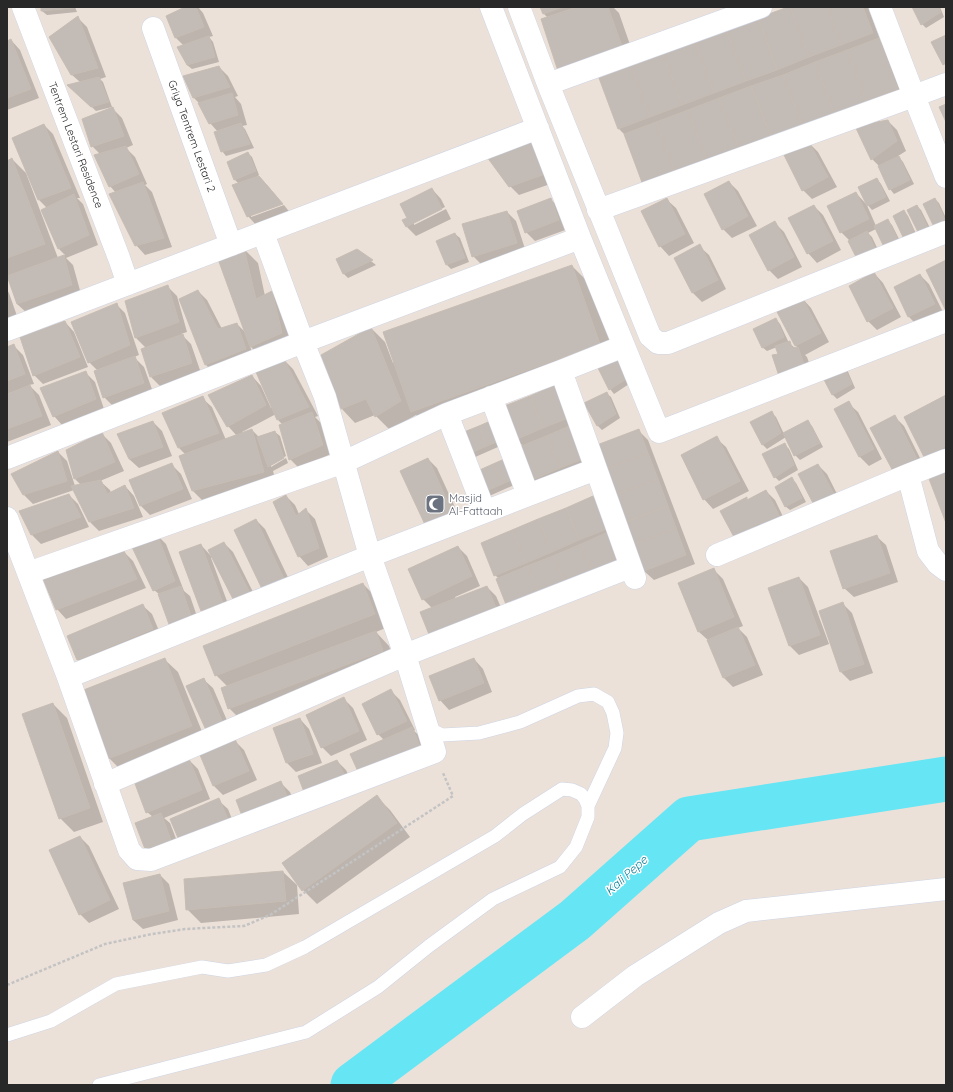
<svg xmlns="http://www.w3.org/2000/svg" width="953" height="1092" viewBox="0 0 953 1092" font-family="Quicksand,sans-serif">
<rect width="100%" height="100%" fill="#ece1d9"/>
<path fill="#0003" d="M42,7H75L77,12L47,15L42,11Z
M187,7H198L203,13L213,36L209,37L213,42L219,62L192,69L187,65L184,46L176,38L168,16Z
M541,7H613L619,13L636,62L548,18L544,14Z
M791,7H868L881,42L888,49L906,98L653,194L625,135L619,129L600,79Z
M913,7H940L944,17L926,28L922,24Z
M78,18L87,27L106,77L100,79L103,82L112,107L96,111L69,85L80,82L72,75L50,38Z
M11,40L20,50L39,98L7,110V42Z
M219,67L228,76L238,96L235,97L241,104L247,125L242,126L245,129L254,148L226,156L222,151L218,132L210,123L200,104L194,98L185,77Z
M113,109L122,118L133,145L126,148L135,157L147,184L145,185L152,192L172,247L145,255L136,245L116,193L110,186L100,154L92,146Z
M888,121L897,130L906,151L898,156L903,162L914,184L894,194L890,189L880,167L872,159Z
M44,125L53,134L80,198H77L83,204L98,245L66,258L73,265L81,294L27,313L17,304L8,277H7V162L12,159L26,173L58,258L65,255L58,248L47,208L39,200L13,138Z
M533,142L553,183L519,195L510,186Z
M809,143L818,152L837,187L812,199L803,190Z
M248,153L252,157L259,175L258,176L268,186L282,203L251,215V217L284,205L291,214L257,226L248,216L239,184L235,180L229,163Z
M877,179L881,184L890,201L872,210L866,203L876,226L888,221L892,225L902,245L876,229L868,233L872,237L879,252L861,261L850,241L841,232L856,193L867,205Z
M729,182L738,191L757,226L732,238L723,229Z
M432,189L441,199L445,207L414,222V225L446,209L451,219L416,236L407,227L404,221L409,219Z
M550,199L560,208L568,229L535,241L526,232Z
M666,199L676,208L694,243L669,256L660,246L642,212Z
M935,199L939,203L946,218V228Z
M814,206L823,215L841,250L817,263L808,253Z
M917,206L921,210L933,234L925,238Z
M904,211L908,216L917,236L908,240L904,236Z
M507,212L516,221L526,252L482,265L473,256Z
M775,223L784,232L802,267L778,279L769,270Z
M455,234L460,238L469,262L451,269L447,265Z
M699,246L709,255L726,289L702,302L693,293L675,258Z
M244,249L258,263L265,296L272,292L285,306L295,347L264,360L250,346L254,358L215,374L206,365L180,300L198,291L207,300L222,329L237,324L246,333Z
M357,250L376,265L348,278L343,273Z
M572,266L590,284L632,382L614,394L610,389L599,368L430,429L416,415L390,430L375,415L355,423L342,409L322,356L371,328L385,342L393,363Z
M874,273L883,283L901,317L877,330L868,321Z
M920,275L929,284L944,314L918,326L909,317L895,287Z
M168,287L177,296L187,332L181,334L191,344L201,373L160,386L151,377L142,349L146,348L136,338L126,302Z
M7,290L9,293L17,316L7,320Z
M802,298L811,308L829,342L805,355L807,357L814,377L779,354L777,347L767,351L762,347L776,319L780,324L789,343L795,348H798L796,346L778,311Z
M116,304L125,313L139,355L134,357L144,367L153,392L113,406L104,397L98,371L89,362Z
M65,322L74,332L88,367L43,384L34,375Z
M14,346L23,355L34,384L29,385L39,395L51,425L7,442V348Z
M284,360L293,369L318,416L315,417L321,423L331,454L299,468L290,459L283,425L278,420L276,414L242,432L243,434L252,430L259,437L275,432L280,436L286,456L271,464V467L286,458L288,463L273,471L277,486L206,504L192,490L186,455L179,448L202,398L212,407L226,440L237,436L228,426L252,376L261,386L271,408L273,407Z
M846,367L855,388L837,399L833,395L821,373Z
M86,373L95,382L104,409L63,426L54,416Z
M557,386L596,466L542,488L533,479L523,446L516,439Z
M606,393L611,397L620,418L602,430L597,425Z
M946,396V522L937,468L925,456Z
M848,403L858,412L882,459L869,466L860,457L836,409Z
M772,413L776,417L784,434L807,422L812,426L823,447L800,460L795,455L786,437L767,449L763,445L751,422Z
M895,417L904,426L926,470L904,482Z
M153,422L162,431L172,456L139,468L129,459Z
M639,431L648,440L695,564L654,580L644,571Z
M102,434L111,443L124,471L100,481L110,490L111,493L125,486L134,496L143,517L99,531L90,522L74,490L33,504L24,495L58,452L67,461L75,486L81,485L75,479L67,451Z
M461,434L507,443L473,458Z
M716,438L726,447L749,491L713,509L704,499L682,456Z
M785,445L789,449L798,470L779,481L775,477Z
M508,458L521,482L487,497L483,492Z
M428,459L437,468L464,527L429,530Z
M172,465L181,474L192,499L150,515L141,506L130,481Z
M818,465L827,474L842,504L824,513Z
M792,479L796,483L806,502L790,510L785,506Z
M766,491L775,500L788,527L734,537L746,498L748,500Z
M69,495L78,504L89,527L41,544L32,535L21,511Z
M286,496L295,505L299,514L306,510L315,519L328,557L308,566L299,556Z
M593,497L602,507L617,543L499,579L495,575Z
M256,520L265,529L294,590L273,600Z
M157,535L166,544L184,591L190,596L201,628L154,590Z
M876,536L886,545L898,582L854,597L844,588Z
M224,543L233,552L258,602L212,557L211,558L231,612L211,619L202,610L201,545L211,556Z
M458,547L467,556L480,586L455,597L456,599L487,587L496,596L506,619L432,608L423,599Z
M124,552L133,561L146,588L66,619L57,609Z
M713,569L723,579L743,626L738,628L747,637L763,675L733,687L724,678L709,641L699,632Z
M799,578L808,587L829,644L799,655L790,646Z
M363,584L377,598L388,627L376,632L389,646L396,665L243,722L229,708L228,687L216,675Z
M843,604L852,613L873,673L850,681L841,672Z
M142,605L152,614L162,638L87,669L78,660L68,636Z
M164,659L178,672L205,739L123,772L109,758Z
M474,659L483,669L492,692L449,710L440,700Z
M203,679L213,688L232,732L216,739Z
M391,691L400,700L415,730L414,731L421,737L430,760L384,740L378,734L363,704Z
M344,699L353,708L367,740L331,756L322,747Z
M53,704L67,718L103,822L74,832L60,818Z
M300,719L309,729L322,763L296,772L287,763L274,729Z
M235,741L244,750L257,780L223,795L214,786L201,755Z
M189,760L198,769L210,799L164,818L170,823L180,849L156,858L146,849L136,824L153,817L147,812Z
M337,761L346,770L357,792L317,808Z
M281,783L290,792L299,813L254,830Z
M376,796L390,810L410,837L317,904L303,890Z
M218,800L228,809L238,834L191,854Z
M80,837L89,846L119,909L89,923L80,914Z
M283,872L297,885L299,914L201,923L187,909Z
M160,875L169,884L178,920L143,929L133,920L125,883Z"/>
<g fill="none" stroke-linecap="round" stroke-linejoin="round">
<path stroke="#66e5f4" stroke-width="45" d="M353,1085L575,920L689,819L946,779"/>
</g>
<path fill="#c3bbb6" stroke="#c7bdb3" d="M41,7H73L74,8L41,11Z
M185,7H196L204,27L175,38L166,16Z
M540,7H563L543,14Z
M577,7H608L623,49L558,71L541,19Z
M788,7H790L809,57L777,70L758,18Z
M790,7H827L841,45L809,57Z
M827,7H863L873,33L841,45Z
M912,7H938L941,12L921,25Z
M78,16L98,68L71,75L49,37Z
M758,18L777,70L746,81L726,30Z
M726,30L746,81L714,93L695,42Z
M946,35V63L943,65L931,42Z
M209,36L215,57L187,65L177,47Z
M879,38L898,89L866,101L847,50Z
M11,39L31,89L7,98V41Z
M695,42L714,93L682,105L663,54Z
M847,50L866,101L834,113L815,62Z
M663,54L682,105L650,117L631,66Z
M815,62L834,113L802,125L783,75Z
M219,66L230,87L193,98L183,76Z
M631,66L650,117L618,129L599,78Z
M783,75L802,125L771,137L751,86Z
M99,77L109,102L91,107L67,85Z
M751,86L771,137L739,149L719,98Z
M232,93L238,115L209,124L198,103Z
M719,98L739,149L707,161L688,110Z
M946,104V122L939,107Z
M113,107L124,136L91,147L82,119Z
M688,110L707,161L675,173L656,122Z
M888,120L897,141L871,160L855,126Z
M656,122L675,173L643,185L624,134Z
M241,123L250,144L221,152L214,132Z
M44,124L71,188L38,200L12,138Z
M533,141L545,174L509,187L487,157Z
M809,142L828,177L802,191L784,155Z
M126,146L139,174L109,187L94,155Z
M248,152L256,171L234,180L227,162Z
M899,156L910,180L889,190L878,166Z
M12,158L45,244L7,258V161Z
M259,176L283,204L247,217L232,185Z
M877,178L886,197L867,206L858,187Z
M729,181L748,216L722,230L704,194Z
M143,182L164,238L135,246L109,194Z
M432,188L442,209L406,227L402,220L407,218L400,204Z
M856,192L869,219L840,233L827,206Z
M74,194L89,235L58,249L41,210Z
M551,198L559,220L525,233L517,211Z
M667,198L685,234L659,247L641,211Z
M935,198L946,222L934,227L923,204Z
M814,205L833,241L807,254L788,218Z
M917,205L929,230L919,234L907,210Z
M904,210L914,231L903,237L893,216Z
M507,211L517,243L472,257L462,224Z
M888,219L898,240L884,247L874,226Z
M775,221L794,257L768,271L749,235Z
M867,231L875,248L856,257L848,241Z
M455,233L465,258L446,265L436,241Z
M700,244L718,280L692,293L674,258Z
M244,248L256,299L272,291L282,333L250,347L218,259Z
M357,249L373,260L343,274L336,259Z
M64,255L72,285L17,304L7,276Z
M946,260V308L945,309L926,270Z
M572,265L600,344L411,412L383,332Z
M874,272L893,308L867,322L849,286Z
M920,274L935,304L908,317L894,287Z
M168,285L179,322L135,338L125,301Z
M198,290L218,329L237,323L246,349L205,365L179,299Z
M802,297L821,333L795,346L776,310Z
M117,303L130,345L88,363L71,322Z
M776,318L784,337L762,348L753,329Z
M65,321L80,357L33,376L20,337Z
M371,327L401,401L375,417L366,399L341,409L321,355Z
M183,334L192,363L150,377L141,349Z
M790,341L792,348L798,347L805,367L779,376L772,355L778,354L775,346Z
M14,344L25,374L7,381V347Z
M135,356L144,383L103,398L94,371Z
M619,356L628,378L609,390L597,366Z
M284,359L309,407L277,420L256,372Z
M842,362L852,384L832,395L820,372Z
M86,371L96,399L53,417L40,388Z
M252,375L266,405L227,427L208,395Z
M557,384L571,417L543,428L530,396Z
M30,385L42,416L7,429V394Z
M607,392L616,414L597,426L584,403Z
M946,395V446L924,457L904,417Z
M203,396L219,433L178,448L162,413Z
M530,396L543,428L515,440L502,407Z
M849,401L874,449L859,457L834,409Z
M772,411L781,433L762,445L750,422Z
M312,412L323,445L289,460L279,425Z
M895,415L918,461L894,473L870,428Z
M495,419L503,439L487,446L479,426Z
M808,420L820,443L794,456L783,433Z
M153,421L163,447L129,459L117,434Z
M574,424L588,457L560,468L546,436Z
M479,426L487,446L468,454L459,434Z
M252,429L264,472L192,491L179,456Z
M639,429L648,453L606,469L597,445Z
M275,431L284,458L268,467L257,437Z
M102,432L115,462L74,479L66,450Z
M546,436L560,468L532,480L519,447Z
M717,436L740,481L703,500L681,455Z
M785,443L794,465L774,478L762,454Z
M58,451L67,481L23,495L11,474Z
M648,453L658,479L615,495L606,469Z
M509,457L518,477L502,484L493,464Z
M428,458L455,518L428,531L400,471Z
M172,463L183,489L140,506L129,480Z
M493,464L502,484L482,493L473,473Z
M818,464L834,494L814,505L798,474Z
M946,464V523L926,471Z
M792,477L802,498L785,507L775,487Z
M658,479L668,506L625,522L615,495Z
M101,480L107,494L125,485L134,508L89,522L71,486Z
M766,490L780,517L762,527L760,523L734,537L720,511L747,497V500Z
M69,494L81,517L31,535L19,511Z
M286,495L296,516L306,508L319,548L298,557L273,502Z
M593,496L607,529L579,540L566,508Z
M668,506L676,528L633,545L625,522Z
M566,508L579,540L552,552L538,519Z
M256,519L285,581L263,591L234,530Z
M538,519L552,552L526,563L512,530Z
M676,528L686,555L644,571L633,545Z
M512,530L526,563L494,576L481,543Z
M608,532L622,565L594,576L581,544Z
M157,534L175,581L153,591L131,545Z
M877,535L890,573L843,589L830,551Z
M224,542L250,593L234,601L208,550Z
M201,544L223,603L201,611L179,552Z
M581,544L594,576L567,588L553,556Z
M458,546L472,576L422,600L408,569Z
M124,551L137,579L56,610L43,579Z
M553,556L567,588L541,599L527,566Z
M527,566L541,599L509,612L496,579Z
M714,568L734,617L698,632L678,583Z
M799,577L820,635L789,646L768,588Z
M363,583L375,614L215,676L203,646Z
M181,586L192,619L170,627L158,594Z
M487,586L497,610L430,637L420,612Z
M843,602L864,664L840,672L819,611Z
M143,604L153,629L77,660L67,636Z
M738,627L755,665L723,678L707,640Z
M376,631L383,651L228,709L221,688Z
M165,658L192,726L108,759L81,691Z
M474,658L484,683L439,701L429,676Z
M204,678L223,723L206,730L186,686Z
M391,689L407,721L377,735L362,704Z
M344,697L359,731L321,748L306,715Z
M53,703L90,808L59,819L22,714Z
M300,718L313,754L286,763L273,728Z
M412,727L422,751L361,778L350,754Z
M235,739L249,771L213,786L200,755Z
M189,759L202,790L146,813L134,781Z
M337,760L348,782L307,800L298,776Z
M281,781L290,804L244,821L236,800Z
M377,795L397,823L302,891L282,863Z
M219,798L230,824L181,845L170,819Z
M161,813L171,840L145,849L135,823Z
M80,836L110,900L79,915L49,850Z
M283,871L286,901L186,910L184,879Z
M160,874L169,911L133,920L123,883Z"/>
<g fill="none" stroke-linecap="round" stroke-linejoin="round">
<g stroke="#ced5e3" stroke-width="14">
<path id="lane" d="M427,728L442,735L479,733L520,722L578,696L594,694L608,702L613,713L617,733L615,748L588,806
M7,1035L51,1021L116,984L202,967L228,971L266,965L305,947L495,836L523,814L562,789L572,790L581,794L585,799L588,806V817L576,847L560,867L493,899L429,946L378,987L306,1032L99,1085"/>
</g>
<g stroke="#ced5e3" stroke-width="23">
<path id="street" d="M23,7L119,258L128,284
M491,7L580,238L659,432L946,321
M519,7L548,84L650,336L658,343H668L946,232
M880,7L914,96L946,177
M153,28L231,245
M548,84L761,7
M598,210L914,96L946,84
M7,330L538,128
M561,371L635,578
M491,397L528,495
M447,414L485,512
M7,458L303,342L580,238
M908,475L928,551L938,564L946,570
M7,518L68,677L129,850L137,859L151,860L435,752L405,655L370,556L325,397L303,342L263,233
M717,555L908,475L946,460
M28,573L344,462L447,414L561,371L624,346
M68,677L370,556L596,469
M105,784L405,655L630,567
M582,1017L635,976L719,923L746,911L946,889"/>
</g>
<path stroke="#c3c3c3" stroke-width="2.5" stroke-dasharray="3 2" stroke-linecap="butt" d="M7,985L105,944L152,934L185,929L244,926L270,915L453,796L443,773"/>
<use href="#lane" stroke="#fff" stroke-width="13"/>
<use href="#street" stroke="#fff" stroke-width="22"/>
</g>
<defs>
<g id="mosque-square" transform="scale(1)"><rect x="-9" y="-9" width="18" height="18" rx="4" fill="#6b7280" stroke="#fff"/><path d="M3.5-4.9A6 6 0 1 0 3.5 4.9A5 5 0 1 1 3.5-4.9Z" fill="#fff"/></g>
</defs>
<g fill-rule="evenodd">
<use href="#mosque-square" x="435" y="504"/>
</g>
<g text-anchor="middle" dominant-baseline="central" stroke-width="3" stroke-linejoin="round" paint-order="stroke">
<g font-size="11" fill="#282828" stroke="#fff">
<text transform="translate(192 136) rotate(70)">Griya Tentrem Lestari 2</text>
<text transform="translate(76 145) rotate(69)">Tentrem Lestari Residence</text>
</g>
<g font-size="11" fill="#5b616d" stroke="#fff" text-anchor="start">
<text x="449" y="498">Masjid<tspan x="449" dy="13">Al-Fattaah</tspan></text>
</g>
<g font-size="12" font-style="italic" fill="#087d97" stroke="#fff">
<text transform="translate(626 875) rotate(-42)">Kali Pepe</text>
</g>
</g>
<rect width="953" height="1092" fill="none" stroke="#282828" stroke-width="16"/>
</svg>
